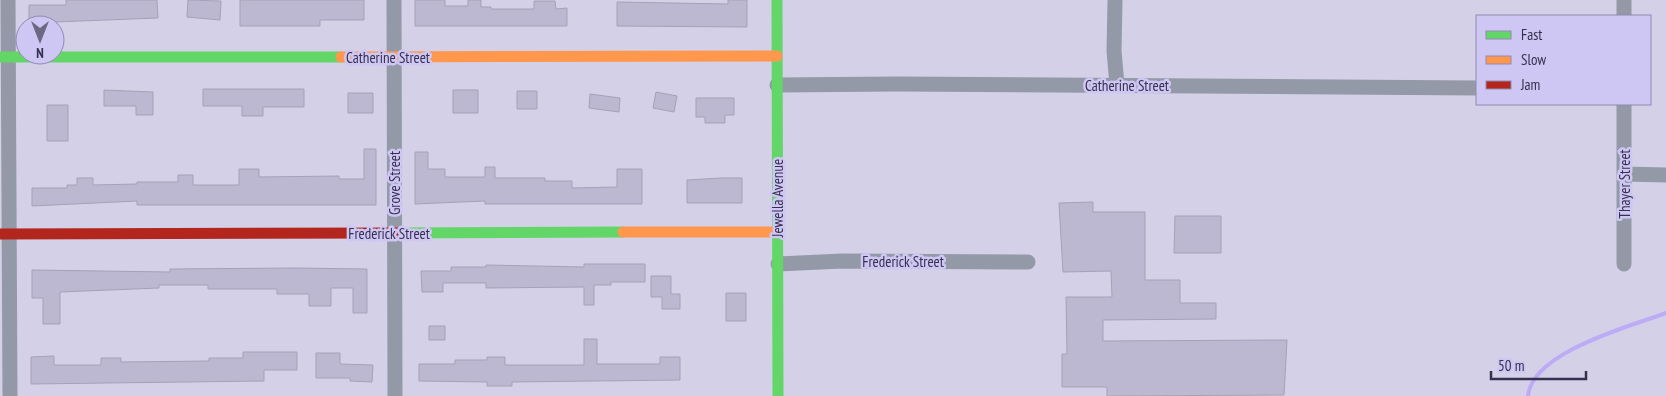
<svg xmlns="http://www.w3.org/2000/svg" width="1666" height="396" viewBox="0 0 1666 396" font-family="'PT Sans Narrow',sans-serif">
<rect width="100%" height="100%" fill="#d4d0e8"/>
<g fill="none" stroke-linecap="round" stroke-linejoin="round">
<path stroke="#bcacf5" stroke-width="4" d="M1528,396C1532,352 1631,326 1666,313"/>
</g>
<path fill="#bdb8d1" stroke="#a5a1b9" d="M66,0H157L158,18L29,23V5H66Z
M188,0L221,1L220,20L187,17Z
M240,0H364V20H320V26H240Z
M415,0H445V6H468V0H481V7H491V9H534V1H555L556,9L567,8V26H415Z
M728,0H747V27L617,26V2L728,4Z
M203,89H304V107H263V116H242V106H203Z
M104,90L153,92V115H136V106H104Z
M453,90H478V113H453Z
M517,91H537V109H517Z
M656,92L677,96L674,112L653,108Z
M348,93H373V113H348Z
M590,94L620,98L619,112L589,108Z
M696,98H734V115H725V123H705V117H696Z
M47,105H68V141H47Z
M364,149H376V205H137V201L32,206V188H67V185H77V178H93V185L137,184V182H178V175H193V185H239V169H259V177L339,176V179H364Z
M415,152H428V169H445V177H485V167H495V178H545V181H572V188L617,187V169H642V204H485V201L415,204Z
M721,178H742V203H687V180Z
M1093,202V212H1145V280H1180V303H1216V319L1103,320V341L1287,340L1284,395L1107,396V387H1062V354H1067L1066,297H1112L1111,271L1063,272L1059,203Z
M1175,216H1221V253H1174Z
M584,264H645V282H611V285H594V305H584V287L486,288V283H443V292H422L421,271H451V267H486V265L584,267Z
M295,268L367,269V313H353V288H331V306H309V294H277V289H208V285H159V288L60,292V324H43V298H32V270L170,272V269Z
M651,276H671V294H680V309H662V297H651Z
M726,293H746V321H726Z
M429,326H445V340H429Z
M584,339H597V364H660V357H680V380L512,382V386H487V382L419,381V364H455V360H487V357H505V365H584Z
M243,352H297V370H264V381L31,384V357L54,356V365H101V358H121V362L209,361V358H243Z
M316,353H340V364L373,365L372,382L350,381V378H316Z"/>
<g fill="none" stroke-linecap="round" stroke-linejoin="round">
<path stroke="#9399a7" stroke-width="15" d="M8,0L10,396
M394,0L395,396
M1115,0L1114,51L1117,85
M1624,0V16
M777,85L897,84L1477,88
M1624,104V264
M1624,174L1666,175
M778,264L842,261L1028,262"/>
<path stroke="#63d668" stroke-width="11" d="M777,0L778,396
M0,57H341
M398,233L623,232"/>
<path stroke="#ff974d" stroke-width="11" d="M341,57L777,56
M623,232H778"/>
<path stroke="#b3261e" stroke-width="11" d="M0,234L398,233"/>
</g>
<g text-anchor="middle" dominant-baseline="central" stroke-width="5" stroke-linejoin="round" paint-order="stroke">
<g font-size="15" fill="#36304e" stroke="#cec6f3">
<text x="388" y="57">Catherine Street</text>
<text x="1127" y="85">Catherine Street</text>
<text transform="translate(394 183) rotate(-90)">Grove Street</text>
<text transform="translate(1624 184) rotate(-90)">Thayer Street</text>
<text transform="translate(777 198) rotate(-90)">Jewella Avenue</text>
<text x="389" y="233">Frederick Street</text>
<text x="903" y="261">Frederick Street</text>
</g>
</g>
<rect x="1476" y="15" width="175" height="90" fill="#cec6f3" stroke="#918ab1"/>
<rect x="1486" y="31" width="25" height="8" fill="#63d668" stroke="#918ab1"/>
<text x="1521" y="40" font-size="15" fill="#36304e">Fast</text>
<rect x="1486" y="56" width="25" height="8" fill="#ff974d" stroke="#918ab1"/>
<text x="1521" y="65" font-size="15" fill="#36304e">Slow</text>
<rect x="1486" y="81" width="25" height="8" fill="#b3261e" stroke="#918ab1"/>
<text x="1521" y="90" font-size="15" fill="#36304e">Jam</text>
<g transform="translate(40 40) rotate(180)"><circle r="24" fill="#cec6f3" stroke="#918ab1"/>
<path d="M0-4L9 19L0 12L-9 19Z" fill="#6d6884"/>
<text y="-8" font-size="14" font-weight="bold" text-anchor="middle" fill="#36304e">N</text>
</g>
<path d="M1491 371v8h95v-8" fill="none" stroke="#36304e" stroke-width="2.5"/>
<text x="1498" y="371" font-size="15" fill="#36304e" stroke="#cec6f3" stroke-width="4" paint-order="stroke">50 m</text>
</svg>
